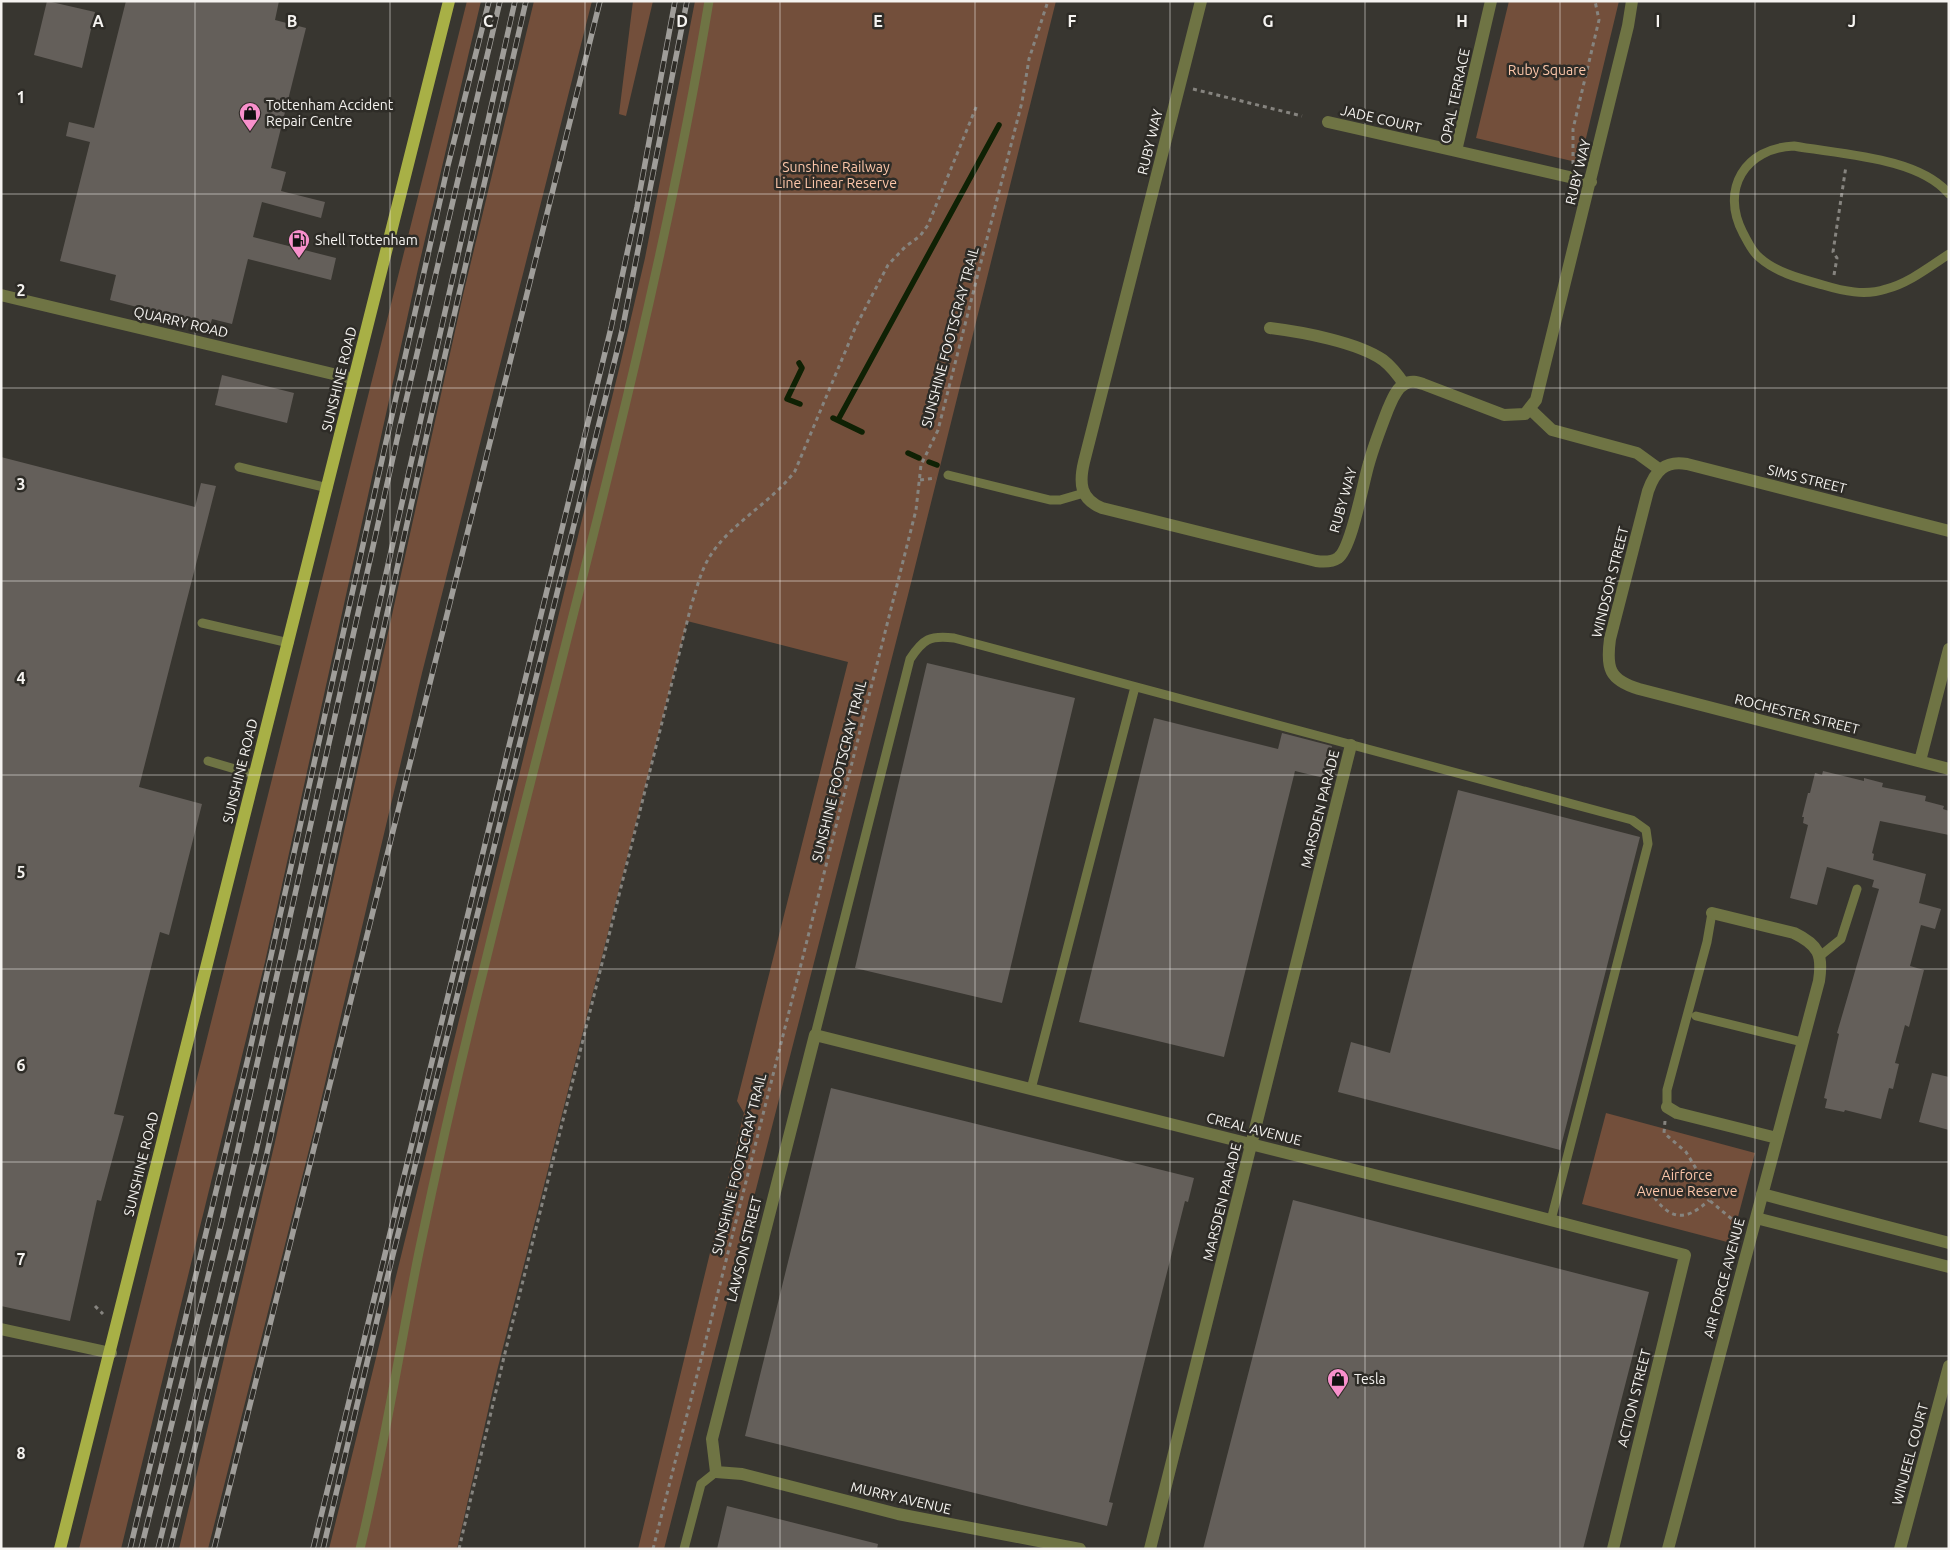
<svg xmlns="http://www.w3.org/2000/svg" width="1950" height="1550" viewBox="0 0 1950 1550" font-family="Ubuntu,sans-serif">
<rect width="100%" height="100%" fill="#383630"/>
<path fill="#734f3b" d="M467,1H481L418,269L265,962L121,1549H79Z
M534,1H592L422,673L314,1130L208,1549H179L275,1142L463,295Z
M633,1H653L626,116L619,114Z
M695,1H1056L909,591L664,1549H638L744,1113L737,1101L848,662L687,621L497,1371L457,1549H329L620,365L645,258Z
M1509,1H1619L1580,163L1476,138Z
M1606,1113L1755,1153L1731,1243L1582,1204Z"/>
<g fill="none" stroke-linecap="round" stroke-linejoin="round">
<path stroke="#0f2104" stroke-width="5.5" d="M799,363L802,368L787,399L800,404
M833,418L862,432
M838,420L999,125
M908,453L919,458
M929,462L937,465"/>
</g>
<path fill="#645f5a" d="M47,1L95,12L82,68L34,55Z
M126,1H279L275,20L306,28L271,168L286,172L281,191L325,202L321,218L262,202L253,237L336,258L331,280L248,259L232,324L212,319L210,326L110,300L116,275L60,261L90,142L66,136L69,122L94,128Z
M222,375L294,393L287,423L215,405Z
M1,457L195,507L201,483L216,486L139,787L202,804L169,935L160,932L114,1114L124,1116L101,1201L97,1200L70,1321L1,1306Z
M927,663L1075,698L1002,1003L855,968Z
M1154,718L1278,749L1282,733L1332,746L1324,778L1295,771L1224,1057L1079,1022Z
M1823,771L1864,781V778L1883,783L1882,787L1926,796L1925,801L1944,806L1943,809L1949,811V835L1880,821L1872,853L1874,854L1873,860L1926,874L1919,903L1941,909L1935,929L1921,925L1910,966L1924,970L1909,1027L1905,1025L1895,1063L1899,1064L1893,1089L1889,1088L1881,1119L1845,1110L1844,1112L1825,1108L1827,1099L1824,1098L1839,1034L1837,1033L1879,889L1872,887L1874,880L1827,867L1817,905L1790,898L1808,825L1803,823L1804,817H1802L1808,793H1810L1815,773L1822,775Z
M1458,790L1640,837L1560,1150L1338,1092L1351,1042L1390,1053Z
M1932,1073L1949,1077V1130L1919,1122Z
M831,1088L1194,1178L1188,1202L1185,1201L1109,1502L1113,1503L1107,1526L745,1436Z
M1293,1200L1649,1292L1583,1549H1203Z
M727,1506L878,1544L877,1549H717Z"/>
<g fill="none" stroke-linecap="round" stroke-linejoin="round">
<path stroke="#86847f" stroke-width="3" stroke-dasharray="4 4" stroke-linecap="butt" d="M1193,89L1302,116
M1573,164V129L1599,20L1595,1
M1834,275L1837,258L1833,252L1846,166
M920,480L936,478
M1665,1121L1664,1133L1686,1152L1703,1180L1709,1200L1739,1225
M1650,1191C1668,1219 1684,1224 1709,1200
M95,1306L103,1314
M459,1549L504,1357L691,606C697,588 701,569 712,553C734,521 772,502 795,471L856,326L888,265L905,247L920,236L928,225L977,105
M653,1549L916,510L921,465L938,430L1022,102L1029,59L1048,1"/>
<path stroke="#6f7444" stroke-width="9" d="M1949,194C1919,157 1838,154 1794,146C1745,148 1720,189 1743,233C1748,242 1752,252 1760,258C1777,273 1802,279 1823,285C1843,291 1865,296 1886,289C1909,283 1929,267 1949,254
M239,467L328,488
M948,475L1050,500H1060L1084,493
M202,623L289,643
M208,761L255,775
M1820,956L1841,939L1857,889
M1696,1016L1802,1042
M815,1035L910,659C923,639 930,635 954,638L1632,820L1646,830L1648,844L1551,1220
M1031,1089L1135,687
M1667,1107V1090L1707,942L1712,913
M360,1549C384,1450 399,1351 419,1252C439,1156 461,1059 485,964C563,644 655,326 709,1
M684,1549L701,1484L716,1472"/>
<path stroke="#6f7444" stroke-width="12" d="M1201,1L1084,462C1079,483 1080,499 1102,508L1316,561C1323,562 1332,562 1338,558C1352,548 1363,482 1369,463C1374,445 1381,427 1388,409C1392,400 1396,388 1405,384C1411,380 1417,382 1423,384L1504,415L1525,414L1536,400L1628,26L1632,1
M1491,1L1456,151L1591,182
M1328,122L1456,151
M1,295L354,379
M1270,328C1302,332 1357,342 1383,360C1392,367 1398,375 1404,384
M1531,410L1552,430L1637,453L1659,469
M1949,531L1687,464C1665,460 1655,471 1648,491L1610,639C1606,668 1609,680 1639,689L1949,769
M1920,761L1949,649
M1667,1107L1677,1113L1777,1138
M1762,1194L1949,1243
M1756,1218L1949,1267
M1,1329L111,1353
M1080,1549L898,1514L742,1474L716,1472L712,1439L815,1035L1462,1197L1685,1255L1613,1549
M1150,1549L1351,745
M1668,1549L1819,981C1823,955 1819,945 1794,933L1712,913
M1900,1549L1949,1366"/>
<path stroke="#a8b046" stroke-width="12" d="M60,1549L449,1"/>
<g stroke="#9f9d99" stroke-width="5.5">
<path id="rail" d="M130,1549L249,1054L448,165L489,1
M141,1549L222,1220L400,426L500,1
M158,1549L256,1151L515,1
M170,1549L267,1153L427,434L526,1
M214,1549L600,1
M313,1549L611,328L637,207L675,1
M323,1549L382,1299L622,331L687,1"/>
</g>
<use href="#rail" stroke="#2e2c27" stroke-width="4" stroke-dasharray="11" stroke-linecap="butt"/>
</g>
<path fill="none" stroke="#f5f3f0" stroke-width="1" stroke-opacity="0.55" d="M195,1V1549M390,1V1549M585,1V1549M780,1V1549M975,1V1549M1170,1V1549M1365,1V1549M1560,1V1549M1755,1V1549M1,194H1949M1,388H1949M1,581H1949M1,775H1949M1,969H1949M1,1162H1949M1,1356H1949"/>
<defs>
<g id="shop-pin" transform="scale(1.125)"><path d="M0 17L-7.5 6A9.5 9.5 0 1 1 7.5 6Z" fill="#f890cc" stroke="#2e2c27"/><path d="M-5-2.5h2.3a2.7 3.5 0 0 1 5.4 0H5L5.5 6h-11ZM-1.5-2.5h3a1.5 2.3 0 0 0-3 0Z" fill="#111"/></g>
<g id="fuel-pin" transform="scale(1.125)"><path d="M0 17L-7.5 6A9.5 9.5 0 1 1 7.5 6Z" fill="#f890cc" stroke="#2e2c27"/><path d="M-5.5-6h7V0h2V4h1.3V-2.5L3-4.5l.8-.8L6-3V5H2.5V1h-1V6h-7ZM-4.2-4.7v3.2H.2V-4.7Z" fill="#111"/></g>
</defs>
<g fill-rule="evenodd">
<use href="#shop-pin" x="250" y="113"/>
<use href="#fuel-pin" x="299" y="240"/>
<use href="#shop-pin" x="1338" y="1379"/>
</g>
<g text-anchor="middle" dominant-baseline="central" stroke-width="5" stroke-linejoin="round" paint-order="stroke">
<g font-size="14" fill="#fdc7aa" stroke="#2e2c27">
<text x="1547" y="70">Ruby Square</text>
<text x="836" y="167">Sunshine Railway<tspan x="836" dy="16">Line Linear Reserve</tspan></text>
<text x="1687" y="1175">Airforce<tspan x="1687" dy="16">Avenue Reserve</tspan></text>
</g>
<g font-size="14" fill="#f5f3f0" stroke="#2e2c27">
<text transform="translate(1455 96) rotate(-78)">OPAL TERRACE</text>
<text transform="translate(1381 119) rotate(13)">JADE COURT</text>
<text transform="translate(1150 142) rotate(-76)">RUBY WAY</text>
<text transform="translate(1578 172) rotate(-76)">RUBY WAY</text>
<text transform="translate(181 322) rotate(13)">QUARRY ROAD</text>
<text transform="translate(950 337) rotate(-75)">SUNSHINE FOOTSCRAY TRAIL</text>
<text transform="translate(339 379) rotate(-76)">SUNSHINE ROAD</text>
<text transform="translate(1807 479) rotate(14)">SIMS STREET</text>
<text transform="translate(1343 500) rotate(-74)">RUBY WAY</text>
<text transform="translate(1610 582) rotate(-76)">WINDSOR STREET</text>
<text transform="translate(1797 714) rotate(14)">ROCHESTER STREET</text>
<text transform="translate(240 771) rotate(-76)">SUNSHINE ROAD</text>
<text transform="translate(839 771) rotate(-76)">SUNSHINE FOOTSCRAY TRAIL</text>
<text transform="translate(1320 809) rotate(-76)">MARSDEN PARADE</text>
<text transform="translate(1254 1129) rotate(14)">CREAL AVENUE</text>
<text transform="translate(141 1164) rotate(-76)">SUNSHINE ROAD</text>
<text transform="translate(739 1164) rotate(-76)">SUNSHINE FOOTSCRAY TRAIL</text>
<text transform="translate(1222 1202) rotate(-76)">MARSDEN PARADE</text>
<text transform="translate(744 1249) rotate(-76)">LAWSON STREET</text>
<text transform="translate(1724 1278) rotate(-75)">AIR FORCE AVENUE</text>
<text transform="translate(1634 1398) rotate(-76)">ACTION STREET</text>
<text transform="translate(1910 1454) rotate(-75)">WINJEEL COURT</text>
<text transform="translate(901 1498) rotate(13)">MURRY AVENUE</text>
</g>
<g font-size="14" fill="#f5f3f0" stroke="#2e2c27" text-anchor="start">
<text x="266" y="105">Tottenham Accident<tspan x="266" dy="16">Repair Centre</tspan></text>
<text x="315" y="240">Shell Tottenham</text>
<text x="1354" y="1379">Tesla</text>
</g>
</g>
<g font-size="16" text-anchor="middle" font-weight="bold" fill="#f5f3f0" stroke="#2e2c27" stroke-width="5" stroke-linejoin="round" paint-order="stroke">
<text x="98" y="27">A</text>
<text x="292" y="27">B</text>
<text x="488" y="27">C</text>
<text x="682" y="27">D</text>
<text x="878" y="27">E</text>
<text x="1072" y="27">F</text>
<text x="1268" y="27">G</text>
<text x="1462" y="27">H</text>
<text x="1658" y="27">I</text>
<text x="1852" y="27">J</text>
<text x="21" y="103">1</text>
<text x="21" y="296">2</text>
<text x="21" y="490">3</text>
<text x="21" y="684">4</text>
<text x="21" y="878">5</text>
<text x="21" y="1071">6</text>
<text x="21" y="1265">7</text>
<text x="21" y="1459">8</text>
</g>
<rect width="1950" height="1550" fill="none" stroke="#f5f3f0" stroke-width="5"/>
</svg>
